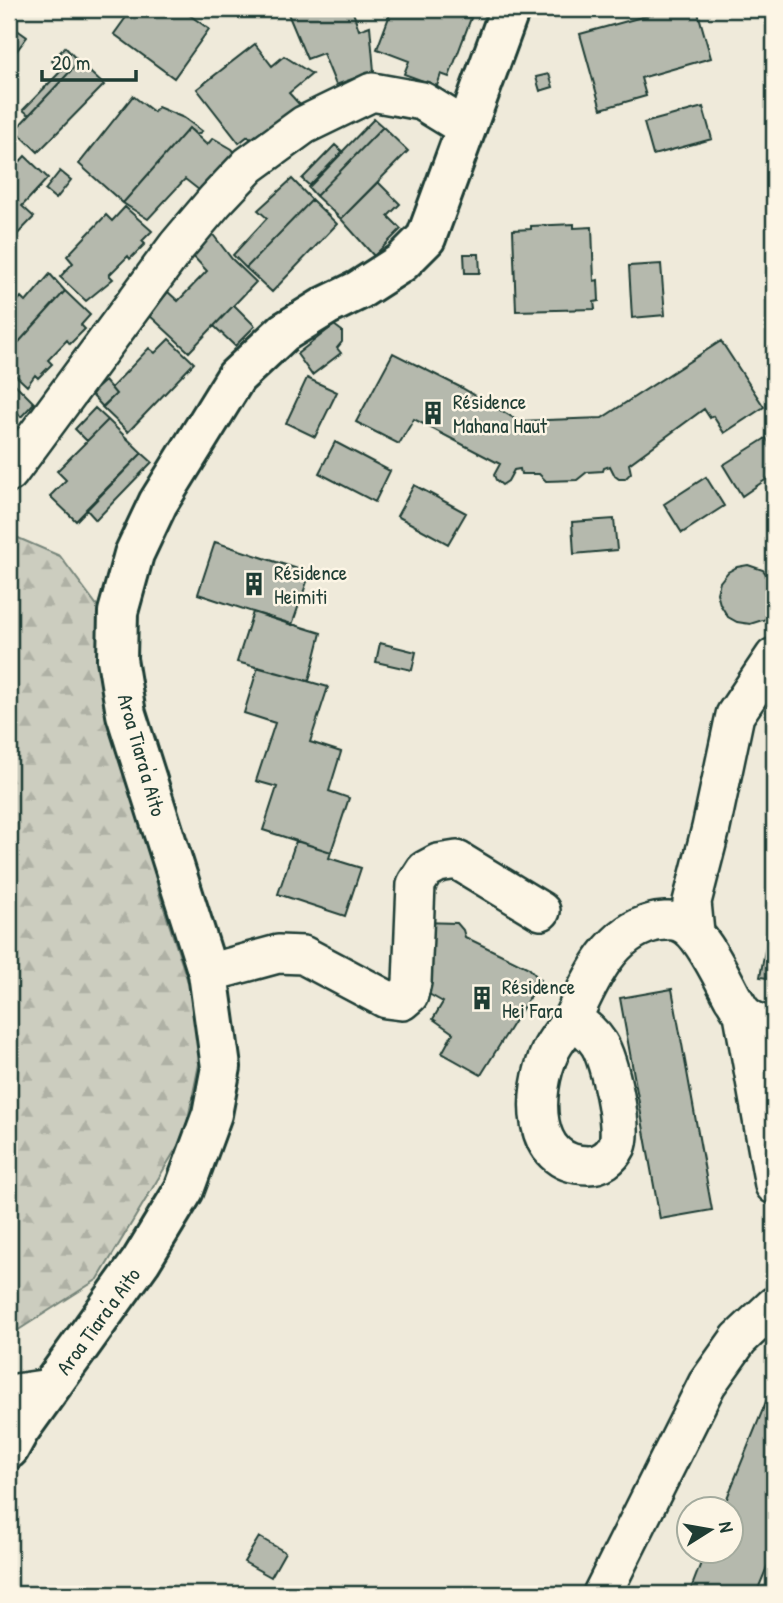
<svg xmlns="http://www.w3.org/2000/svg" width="783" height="1603" viewBox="0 0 783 1603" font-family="'Patrick Hand',sans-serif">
<defs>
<pattern id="forest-firs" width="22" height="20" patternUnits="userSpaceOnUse" patternTransform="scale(1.75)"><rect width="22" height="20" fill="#cccdbf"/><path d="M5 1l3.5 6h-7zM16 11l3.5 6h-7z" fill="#afb1a5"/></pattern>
</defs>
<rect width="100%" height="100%" fill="#efeada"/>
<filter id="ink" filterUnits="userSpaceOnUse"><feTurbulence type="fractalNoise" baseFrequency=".0143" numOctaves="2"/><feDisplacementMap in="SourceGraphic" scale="14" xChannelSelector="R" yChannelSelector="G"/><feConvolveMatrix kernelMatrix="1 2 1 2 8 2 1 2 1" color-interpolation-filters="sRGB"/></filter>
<g filter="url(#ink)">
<path fill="url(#forest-firs)" stroke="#76857a" stroke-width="2" d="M9,534L60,556L98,607L159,893L205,1034L185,1134L98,1279L9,1336Z"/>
<path fill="#b5b9ad" stroke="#1f3d34" stroke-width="2" d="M132,9H181L209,29L174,78L114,34Z
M286,9H352L359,30L370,26L374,71L336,85L323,53L307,59Z
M392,9H447L471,18L449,77L441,74L437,86L404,74L409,61L377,49Z
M671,9H697L711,58L641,78L646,96L601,109L580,34Z
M13,27L27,37L9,61V32Z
M255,44L272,66L284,56L312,74L289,93L300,105L253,142L248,136L239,143L197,89Z
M65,47L79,62L29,115L23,110L62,70L52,61Z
M79,62L104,85L38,152L15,130Z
M549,74L553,87L540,91L536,77Z
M133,96L154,112L158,107L184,118L202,131L197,135L189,128L123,203L79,164Z
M703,107L712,139L653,155L644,123Z
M374,119L383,127L316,196L308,187Z
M383,127L408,151L341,219L316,196Z
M189,128L207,145L213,138L232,149L239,157L204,194L185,179L148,219L123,203Z
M335,145L343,152L310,186L302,179Z
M25,156L48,178L22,206L34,217L9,243V174Z
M60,171L71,180L56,199L45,190Z
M292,179L312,200L246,268L233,255L267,218L258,210Z
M378,182L400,204L388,216L401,229L374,256L341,219Z
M312,200L337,224L272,292L246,268Z
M125,207L152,231L142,241L145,244L130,259L128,256L109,275L113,279L86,301L60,277L73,263L67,256L106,215L112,221Z
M574,224V228L592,227L594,281L598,280L599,301L594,302L595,309L516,311L513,230L531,229V226Z
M211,232L232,259L256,282L189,352L148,314L168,292L178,301L207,271L191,254Z
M464,254H479L480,273H465Z
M661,264L665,315L632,318L629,266Z
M50,274L65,291L9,353V311L21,297L26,302Z
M65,291L90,315L81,325L85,329L70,344L67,340L48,360L52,364L38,378L35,375L27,386L9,369V353Z
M234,305L255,326L235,346L214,326Z
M334,325L342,331V342L337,348L341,353L312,375L297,354Z
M169,339L194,363L128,432L102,407L116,394L111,388L149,348L155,353Z
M721,341L764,407L724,433L713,416L710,418L704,409L629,464L631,473L625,479H619L615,476L610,466L604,468L603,471L587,472L577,480L546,481L539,474H521L520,469L514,470L508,481L502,485L496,480L494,475L500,464L414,419L399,444L356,422L393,353L462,388L519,421L602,418Z
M9,378L34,403L21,417L18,413L9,422Z
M307,378L337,392L315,437L286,423Z
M105,381L116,394L103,407L91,394Z
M95,408L108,420L87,441L75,429Z
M108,420L142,453L76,521L50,496L66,480L57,471Z
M766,438L774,450V474L742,496L723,465Z
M335,442L390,471L375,502L319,473Z
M142,453L152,462L96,520L86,509Z
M706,477L724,506L682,533L664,504Z
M414,485L466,513L448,544L397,516Z
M614,519L617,550L574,554L572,522Z
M215,542L310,573L292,625L198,594Z
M748,565L763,570L774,583L773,611L766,619L750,624L737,622L728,617L720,604L717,593L720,582L728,572L737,567Z
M253,612L321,633L309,681L237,662Z
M380,643L416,652L412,670L376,662Z
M258,667L328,687L310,742L341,752L329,791L349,798L331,852L263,830L277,787L256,781L275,723L244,713Z
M296,841L331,852L329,858L361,868L345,916L278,894Z
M774,903V979L760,977Z
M421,922L457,923L463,930L465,937L529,968L540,980L481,1075L442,1053L453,1033L433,1019L443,1002L420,989Z
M672,989L712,1210L660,1219L620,998Z
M774,1382V1550L756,1594H689L706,1550H730V1508H723Z
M259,1537L285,1552L271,1577L244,1562Z"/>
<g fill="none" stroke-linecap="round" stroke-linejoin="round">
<g stroke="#1f3d34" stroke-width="42">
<path id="minor" d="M9,473L177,246L215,201L249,165L304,125L372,92L422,101L466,128
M695,933L692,902L711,828L735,715L774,657
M208,973L278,954L303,955L386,999L402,1001L409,995L412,982L416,884L425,870L438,863L457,860L541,911
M743,1014L774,1185
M572,1018C582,1026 592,1033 599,1044C609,1060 625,1129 617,1146C611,1158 601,1165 588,1165C529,1165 532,1091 550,1052C555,1040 566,1029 573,1017C590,981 609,934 652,923C658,921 672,920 678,922C700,928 722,978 733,998C737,1003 740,1011 745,1015C754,1023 763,1024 774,1026
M9,1394L50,1388
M602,1594L707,1384L739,1339L774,1306"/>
</g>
<g stroke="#1f3d34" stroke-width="44">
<path id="major" d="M9,1449L19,1431L141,1261L184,1190L212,1114L221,1067L208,973L126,714L117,659L118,612L134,554L158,503L236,377L284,332L326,306L359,290L401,263L426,238L510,9"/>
</g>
<use href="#minor" stroke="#fcf5e5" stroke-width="37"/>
<use href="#major" stroke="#fcf5e5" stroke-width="38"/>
</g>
</g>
<defs>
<g id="building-bare" transform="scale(1.89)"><path d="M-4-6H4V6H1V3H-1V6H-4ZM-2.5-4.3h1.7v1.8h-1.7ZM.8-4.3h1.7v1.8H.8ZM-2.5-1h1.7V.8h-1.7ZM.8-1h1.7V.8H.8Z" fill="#1f3d34" stroke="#fcf5e5" stroke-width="2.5" paint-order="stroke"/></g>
</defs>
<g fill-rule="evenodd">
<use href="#building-bare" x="433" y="413"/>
<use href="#building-bare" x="254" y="584"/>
<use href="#building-bare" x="482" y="998"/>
</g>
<g text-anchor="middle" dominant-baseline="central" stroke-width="5" stroke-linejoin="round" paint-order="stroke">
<g font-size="21" fill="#1f3d34" stroke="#fcf5e5" text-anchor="start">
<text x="453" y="401">Résidence<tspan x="453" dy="24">Mahana Haut</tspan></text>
<text x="274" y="572">Résidence<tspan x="274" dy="24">Heimiti</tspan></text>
<text x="502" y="986">Résidence<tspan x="502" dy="24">Hei Fara</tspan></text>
</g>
<g font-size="21" fill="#1f3d34" stroke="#fcf5e5">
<text transform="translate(142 755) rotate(74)">Aroa Tiara'a Aito</text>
<text transform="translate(98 1321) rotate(-54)">Aroa Tiara'a Aito</text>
</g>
</g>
<rect width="783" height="1603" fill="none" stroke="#fcf5e5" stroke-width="35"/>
<rect x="18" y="18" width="748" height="1568" fill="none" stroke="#1f3d34" stroke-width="2.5" filter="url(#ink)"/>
<g transform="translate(710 1530) rotate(79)"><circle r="33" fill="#fcf5e5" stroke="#a4ab9e" stroke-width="2"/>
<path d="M0-5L12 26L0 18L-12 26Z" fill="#1f3d34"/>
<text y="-10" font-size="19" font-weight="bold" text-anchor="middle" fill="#1f3d34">N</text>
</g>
<path d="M42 70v10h94v-10" fill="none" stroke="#1f3d34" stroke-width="3.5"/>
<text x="52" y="70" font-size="21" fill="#1f3d34" stroke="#fcf5e5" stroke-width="5" paint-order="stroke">20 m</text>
</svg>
